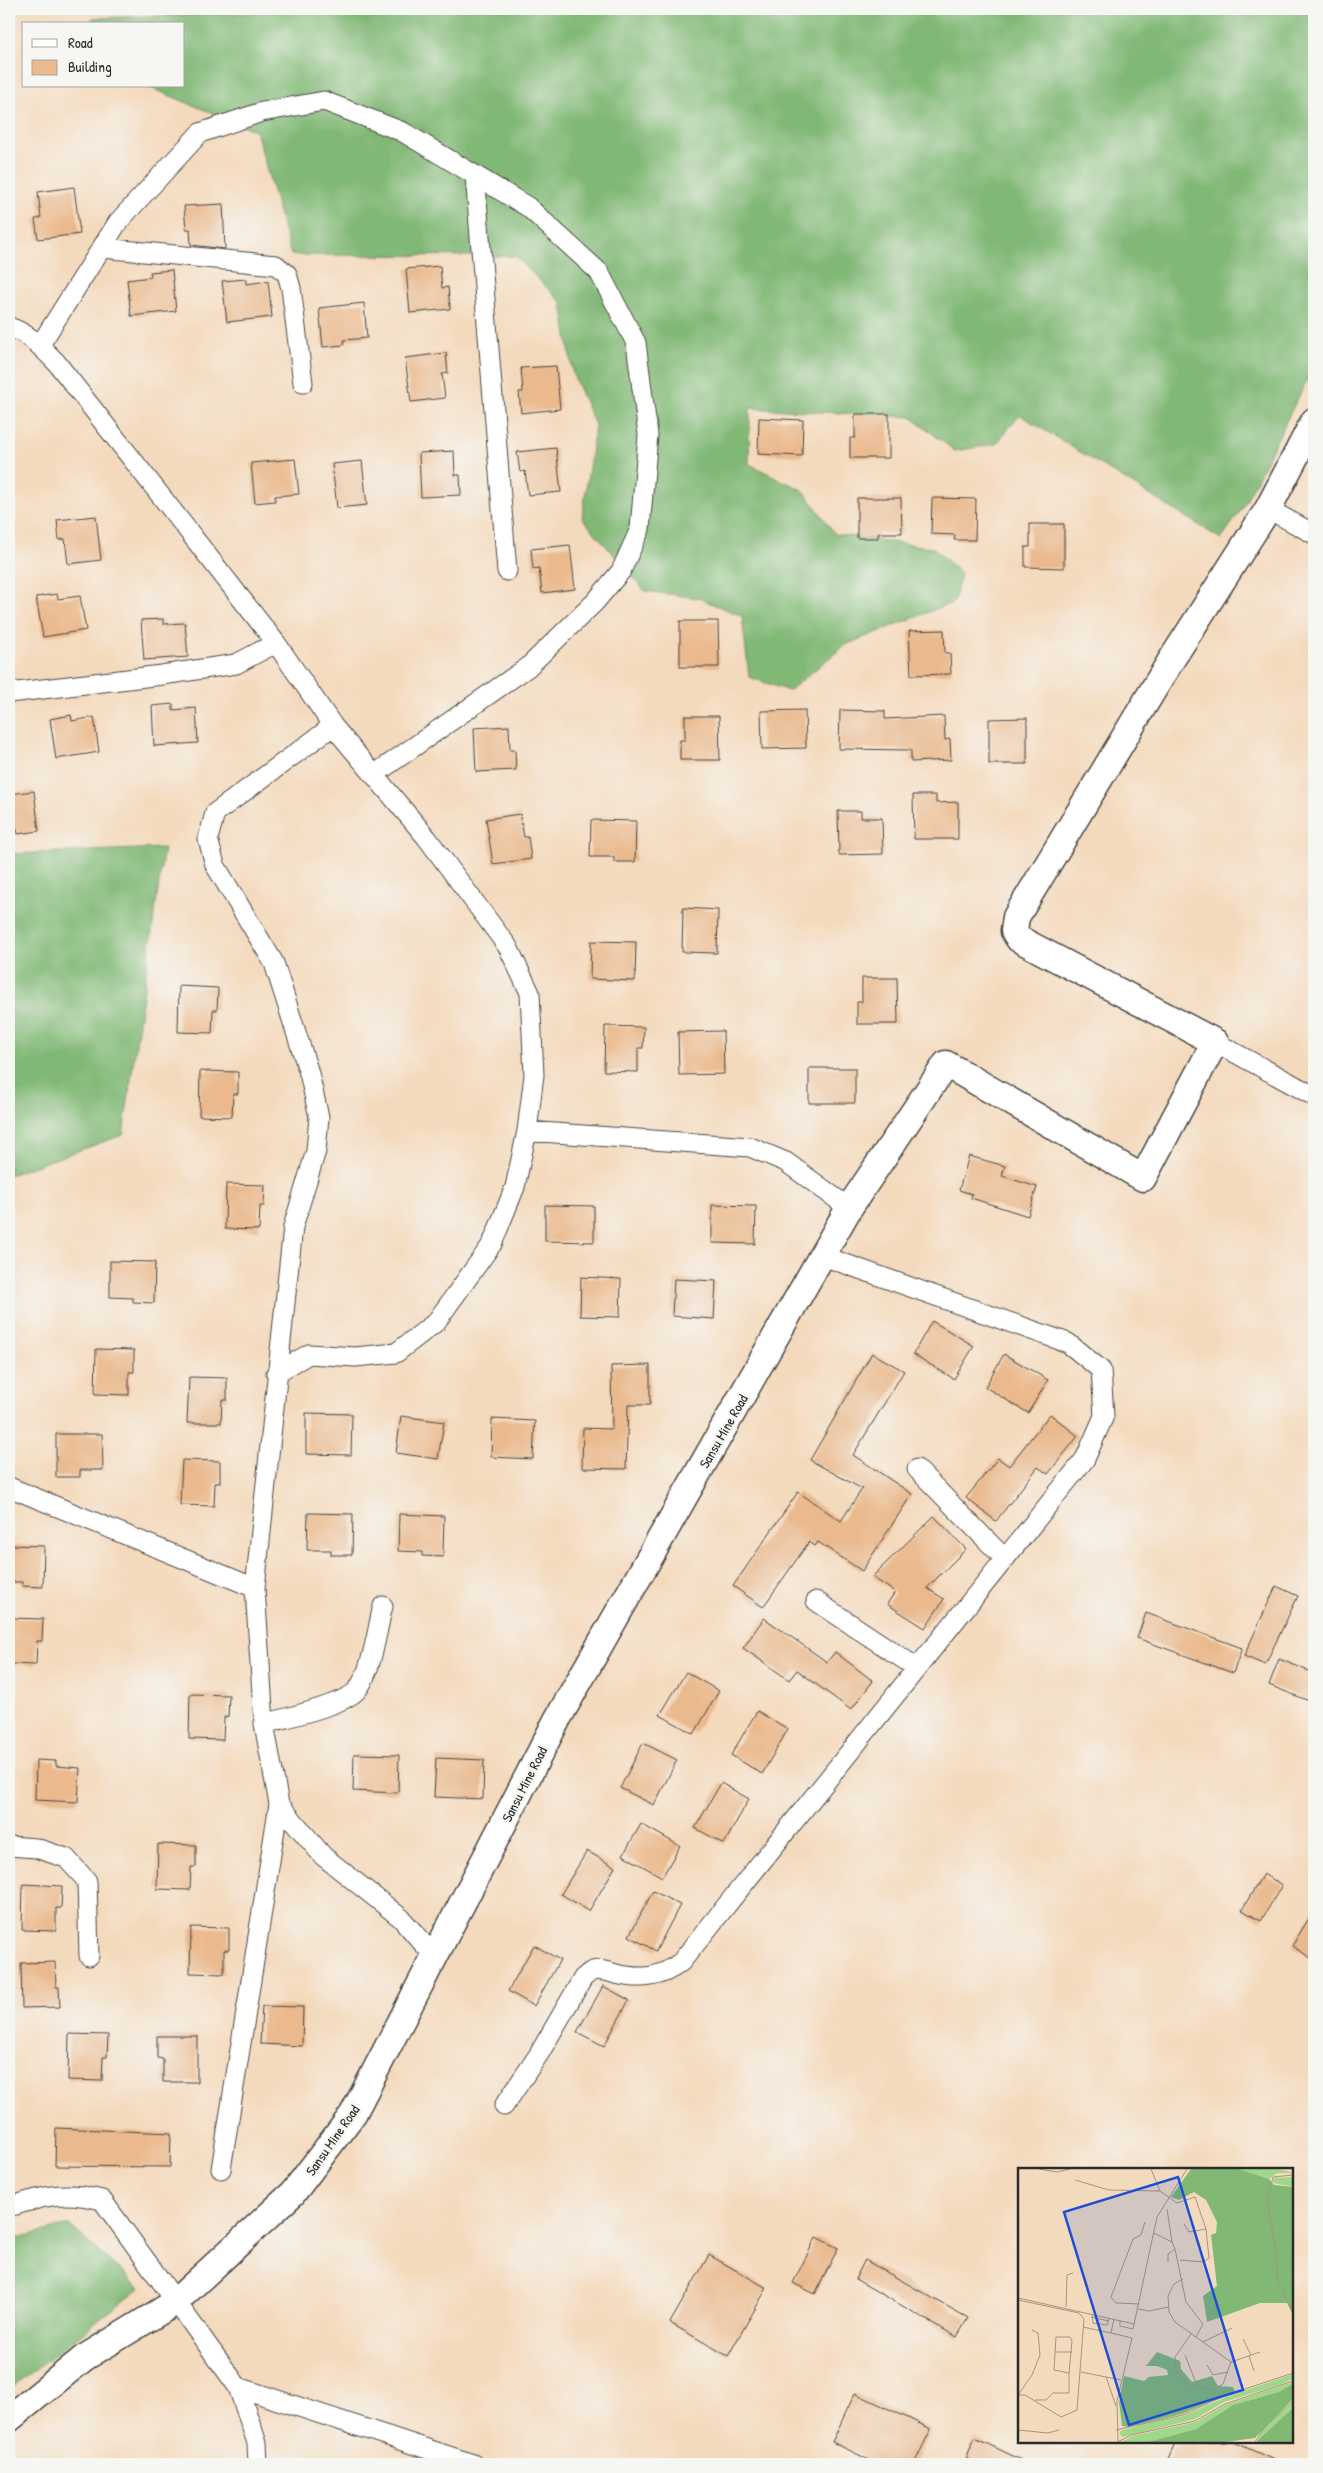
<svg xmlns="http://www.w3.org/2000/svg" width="1323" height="2473" viewBox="0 0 1323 2473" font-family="'Patrick Hand',sans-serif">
<rect width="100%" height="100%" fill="#f6f6f2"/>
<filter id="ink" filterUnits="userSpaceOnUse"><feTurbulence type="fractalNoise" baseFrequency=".02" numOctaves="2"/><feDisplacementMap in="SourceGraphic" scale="10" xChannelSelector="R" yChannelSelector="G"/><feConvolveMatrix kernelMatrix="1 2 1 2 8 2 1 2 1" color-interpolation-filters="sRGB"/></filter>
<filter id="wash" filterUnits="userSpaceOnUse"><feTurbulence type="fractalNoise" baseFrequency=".0096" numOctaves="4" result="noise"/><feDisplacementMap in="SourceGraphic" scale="20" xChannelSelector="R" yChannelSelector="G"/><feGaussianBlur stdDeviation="1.12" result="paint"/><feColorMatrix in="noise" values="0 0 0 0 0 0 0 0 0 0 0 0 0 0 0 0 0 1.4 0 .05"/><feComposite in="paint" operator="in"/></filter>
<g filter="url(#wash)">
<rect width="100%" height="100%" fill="#f4dabd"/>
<path fill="#80b874" stroke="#567250" d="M363,9H1314V366L1243,507L1221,539L1020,415L996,444L955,451L911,417L750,408L749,464L804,491L835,534L934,548L961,574L954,602L845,645L789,691L749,677L742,616L698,598L645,591L582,518L595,425L573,375L562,303L515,256L291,255L256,131L146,86H184V24H94L92,18Z
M164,848L123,1135L9,1175V854Z
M69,2225L140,2288L9,2390V2240Z"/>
<g id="blocks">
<path fill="#eab98d" d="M74,187L80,234L38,239L35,219L41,218L38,192Z
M223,204L225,249L191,245L190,229H186L184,206Z
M440,266L442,288L448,287L450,309L410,313L406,269Z
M172,270L176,311L131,316L127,280L151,277L150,272Z
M246,279V284L268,281L272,317L227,322L222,281Z
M364,303L367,338L344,340V345L323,347L319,308Z
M446,353L448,373L442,374L445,398L411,402L405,358Z
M556,366L560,409L521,413L519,392H523L521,368Z
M855,414H889V458H850V438H855Z
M759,418L803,420L802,456L758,454Z
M556,448L561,492L528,495L525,471L520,472L517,452Z
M454,451L455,475H460L461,495L421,497L419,453Z
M295,459L299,494L275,496V501L255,503L251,463Z
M362,461L367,505L337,508L332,464Z
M857,498H901L902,533H878V538H857Z
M932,498L976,499L975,540H954L955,535L931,534Z
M96,516L101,560L68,564L65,539L59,540L57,520Z
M1030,524H1064V568L1025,567V547H1030Z
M570,545L575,589L542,593L539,568L533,569L531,549Z
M57,594L58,599L80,596L86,630L43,637L36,597Z
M163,619V624L185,623L188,657L144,660L141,620Z
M680,621H718L719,667H680Z
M944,630L945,653H950L951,674L911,675L909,631Z
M173,704V710L196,708L198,743L154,746L152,706Z
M805,710L806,748L762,749L761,711Z
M840,710L885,711V719L944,716L945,740L950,739L951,760L911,762V750L839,749Z
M71,715L72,721L94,717L99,752L56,759L50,719Z
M685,716H719L720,760H680V740H685Z
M1027,718V764H989V719Z
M509,726L510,750H515L516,770L476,772L474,728Z
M34,791L39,831L18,834L17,828L9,829V794Z
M913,795H936V803L958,802V839H914Z
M838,811H861V818H882L883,854L839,855Z
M520,814L524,837H528L531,859L493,864L486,819Z
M591,820L636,821L635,862H614V857H590Z
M683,908L718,910L717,953L682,952Z
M591,941L636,942L635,981L590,979Z
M862,978H897L898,1024H857V1002H862Z
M179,986L218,988L217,1010H213L212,1033L178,1032Z
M605,1026L644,1027L643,1048H638V1072L604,1071Z
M723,1031L724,1074L679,1075L678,1032Z
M809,1068H855V1103H809Z
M200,1071L238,1072V1094H233L232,1117L199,1116Z
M969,1156L1005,1166L1002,1176L1037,1187L1028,1216L971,1198L972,1194L959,1190Z
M226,1184L265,1185L264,1206H260L259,1230L225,1229Z
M545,1205L594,1206V1242L545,1241Z
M712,1205L756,1206L755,1244L712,1243Z
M110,1261L155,1262L154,1303L133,1302V1298L110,1297Z
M581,1277L621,1279L620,1317L580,1316Z
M674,1279L716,1281L714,1319L672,1316Z
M932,1321L974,1346L954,1379L913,1354Z
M96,1349L134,1350V1372H129V1395L95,1394Z
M872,1353L904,1371L853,1455L912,1494L862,1571L818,1542L815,1546L809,1542L763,1607L733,1586L798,1492L841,1521L862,1489L810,1460Z
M1004,1354L1048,1380L1028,1413L985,1387Z
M650,1365V1405H628L626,1469L582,1468L583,1428L612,1429L611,1366Z
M189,1377L227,1378V1400H222L221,1423H187Z
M306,1413L352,1414L351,1455L306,1454Z
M1050,1414L1078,1436L1048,1474L1038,1467L996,1521L966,1498L998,1458L1009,1466Z
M401,1416L444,1422L438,1459L396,1453Z
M492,1419L535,1421L533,1459L491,1457Z
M56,1434H102L103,1470H80V1477H56Z
M182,1460L220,1461V1483H215L214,1506L180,1505Z
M308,1513L353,1514L352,1555H331V1550H307Z
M399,1514L444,1516L443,1557L422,1556V1552L398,1551Z
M934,1516L966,1549L927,1588L944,1599L925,1628L887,1604L895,1592L872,1577Z
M9,1545L44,1546L43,1587L22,1586V1582H9Z
M1276,1586L1298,1596L1265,1665L1244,1656Z
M1146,1613L1242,1648L1233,1673L1137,1638Z
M9,1618L43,1619L42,1641H37L36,1665L9,1664Z
M764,1618L827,1662L835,1652L873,1681L851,1710L797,1670L789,1680L743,1648Z
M1279,1659L1314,1673V1703L1269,1685Z
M686,1672L719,1691L694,1734L660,1715Z
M190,1694L229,1695L228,1717H224L223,1740L189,1739Z
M757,1711L788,1729L762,1774L731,1755Z
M643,1743L677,1760L654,1805L620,1788Z
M354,1754L399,1755L398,1793L353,1791Z
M436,1758L484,1760L483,1799L434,1797Z
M36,1760L56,1761V1766L80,1768L78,1802L35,1800Z
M721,1783L749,1799L724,1844L695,1828Z
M641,1824L680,1846L662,1877L623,1855Z
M158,1844L196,1845V1867H191L190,1890L157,1889Z
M587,1851L615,1867L589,1911L561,1894Z
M1263,1874L1282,1885L1261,1921L1242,1910Z
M23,1884L62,1886L61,1908H56V1931L22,1930Z
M653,1891L680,1905L656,1951L629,1936Z
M1314,1910V1960L1292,1946Z
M191,1927L229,1928V1950H224V1974L190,1973Z
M534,1945L560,1960L534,2006L508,1991Z
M55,1962L56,1987H59L60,2007L22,2008L21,1963Z
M603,1986L629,2000L604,2046L577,2032Z
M262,2006L303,2007L302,2046L260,2044Z
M69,2034L108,2035L107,2057H103L102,2081L68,2080Z
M157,2036H197V2082H163V2059L157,2058Z
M56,2128L171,2133L170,2167L55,2166Z
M816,2237L838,2248L815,2294L793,2283Z
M709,2255L767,2288L728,2356L670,2323Z
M865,2260L968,2318L957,2337L855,2279Z
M855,2393L931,2429L914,2464H878L832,2442Z
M975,2438L1030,2464H979L966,2458Z
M1176,2442H1234L1283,2464H1166Z"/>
</g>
</g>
<g filter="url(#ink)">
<use href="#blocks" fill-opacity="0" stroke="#494541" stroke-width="1"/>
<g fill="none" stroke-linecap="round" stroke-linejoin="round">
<g stroke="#494541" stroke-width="21">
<path id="street" d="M475,175L507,571
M103,248L276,265L287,274L291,288L303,383
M9,327C29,333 42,348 56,362L276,643L333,726L427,838L508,947L530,993L534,1075L527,1131L515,1187L492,1244L436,1322L396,1353L355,1357L309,1354L276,1373
M40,345L118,222L200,133L262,112L324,101L403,132L528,207L599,272L636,343L648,435L640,529L621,571L595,602L528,667L375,774
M1268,509L1314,534
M9,693L162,675L236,664L276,643
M333,726L215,813L208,839L215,865L274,963L309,1073L319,1117L316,1151L293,1227L255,1588L264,1724L279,1804L323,1856L401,1918L434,1956
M1215,1042L1314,1096
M527,1131L750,1147L786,1162L849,1208
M917,1469L1005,1559
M9,1487L255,1588
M816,1601L917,1668
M264,1724C284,1718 345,1705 357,1690C372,1672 377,1629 383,1606
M9,1846L36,1848L66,1858L87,1881L89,1956
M504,2106L539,2054L583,1978C586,1976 589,1972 593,1971C599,1969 609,1972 616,1974C641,1980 661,1978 681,1962L1085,1459L1104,1416L1101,1370L1068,1343L823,1256
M221,2169L279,1804
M9,2207C45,2196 63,2190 102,2200L238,2387L257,2443L258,2464
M238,2387L473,2464"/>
</g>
<g stroke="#494541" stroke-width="29">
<path id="secondary" d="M9,2419L84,2358L174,2303L293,2193L353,2114L557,1720L849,1208L946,1064L1143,1178L1215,1042L1019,939L1014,931L1016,917L1170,662L1268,509L1314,421"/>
</g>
<use href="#street" stroke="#fff" stroke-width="19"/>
<use href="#secondary" stroke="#fff" stroke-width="26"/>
</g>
</g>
<g text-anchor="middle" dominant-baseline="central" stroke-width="5" stroke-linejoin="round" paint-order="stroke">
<g font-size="14" fill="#2b2b2b" stroke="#f6f6f2">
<text transform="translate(723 1431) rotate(-60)">Sansu Mine Road</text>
<text transform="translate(524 1784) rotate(-63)">Sansu Mine Road</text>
<text transform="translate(332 2140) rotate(-55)">Sansu Mine Road</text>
</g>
</g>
<g transform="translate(1018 2168)">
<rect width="275" height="275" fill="#f4dabd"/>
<path d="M221,1H261L275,5H259L251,11ZM275,9V19L255,15L256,10ZM275,206V211L261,217L206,234L177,251L104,269L102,266V263L135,254L165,248L208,229ZM275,214L274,218L261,224L215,237L178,261L130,274H104L114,268L178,254L207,237ZM275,234V240L239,273L246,260Z" fill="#a0d788"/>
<path d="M173,1H221L251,11L256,17L275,19V147L269,135H242L189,154L185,128L199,118L193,67L198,65L199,54L188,32L176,24L161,32L153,29ZM139,184L162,193L163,201L174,214L194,208L200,218L215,219L217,223L164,246L111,259L104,258L101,234L106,208L126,213L131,209L150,207L149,202L139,198H128ZM275,216V231L237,270L207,274H130L178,261L215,237L261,224ZM275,240V274H239V273Z" fill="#80b874"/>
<path fill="none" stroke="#a49483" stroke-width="1" d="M21,1L39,4L52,1M133,1L142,23L159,35L177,29L188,61M275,7L255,9L249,35L257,76L260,114L275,144M57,12L91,22L142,23M149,41L154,74M136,65L154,74L157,81L168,134L185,156L178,169M162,92L185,94L191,90L188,61L171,64L166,56M150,94V86L157,81M165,111L156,116L150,128L151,144L157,154L213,194L242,184M0,130L116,156M0,132L61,145L66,151L59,242L43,249L7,227H0M121,136L98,135L93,129L115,71L123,67L127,54M48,139L49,107L55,105M120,141L131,143L150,139M74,146L75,155L89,157L91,150M73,149L91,153M96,151L93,165L114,170L99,233L100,274M102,152V158L115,161L139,49L169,1M65,159L93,165M173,166L157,189L158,202L167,215L195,222L205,216L213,194M38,169H52L54,173L51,205L36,202ZM225,171L233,187M185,174L214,160M37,184H54M167,187L180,220M231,188L236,203M189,197L195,207L210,204M63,204L103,212M88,209L98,238M0,227L14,207L22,187L20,165L14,162M17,232H28L35,225H51V205M0,262L30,265L41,262M98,262L165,247L206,228L275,205M100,274L113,267L177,253L207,236L275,213M237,274L246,260L275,233"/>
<path fill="#1d4ed8" fill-opacity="0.15" stroke="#1d4ed8" stroke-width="2.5" d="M160,9L225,222L111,257L46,44Z"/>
<rect width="275" height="275" fill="none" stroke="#2b2b2b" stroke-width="2.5"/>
</g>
<rect width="1323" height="2473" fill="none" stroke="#f6f6f2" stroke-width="30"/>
<rect x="22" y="22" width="162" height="65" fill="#f6f6f2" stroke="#a5a5a2"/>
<rect x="32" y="39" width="25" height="8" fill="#ffffff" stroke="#a5a5a2"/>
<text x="68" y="48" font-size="15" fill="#2b2b2b">Road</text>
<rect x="32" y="60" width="25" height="15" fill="#eab98d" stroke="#a5a5a2"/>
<text x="68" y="72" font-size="15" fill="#2b2b2b">Building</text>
</svg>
